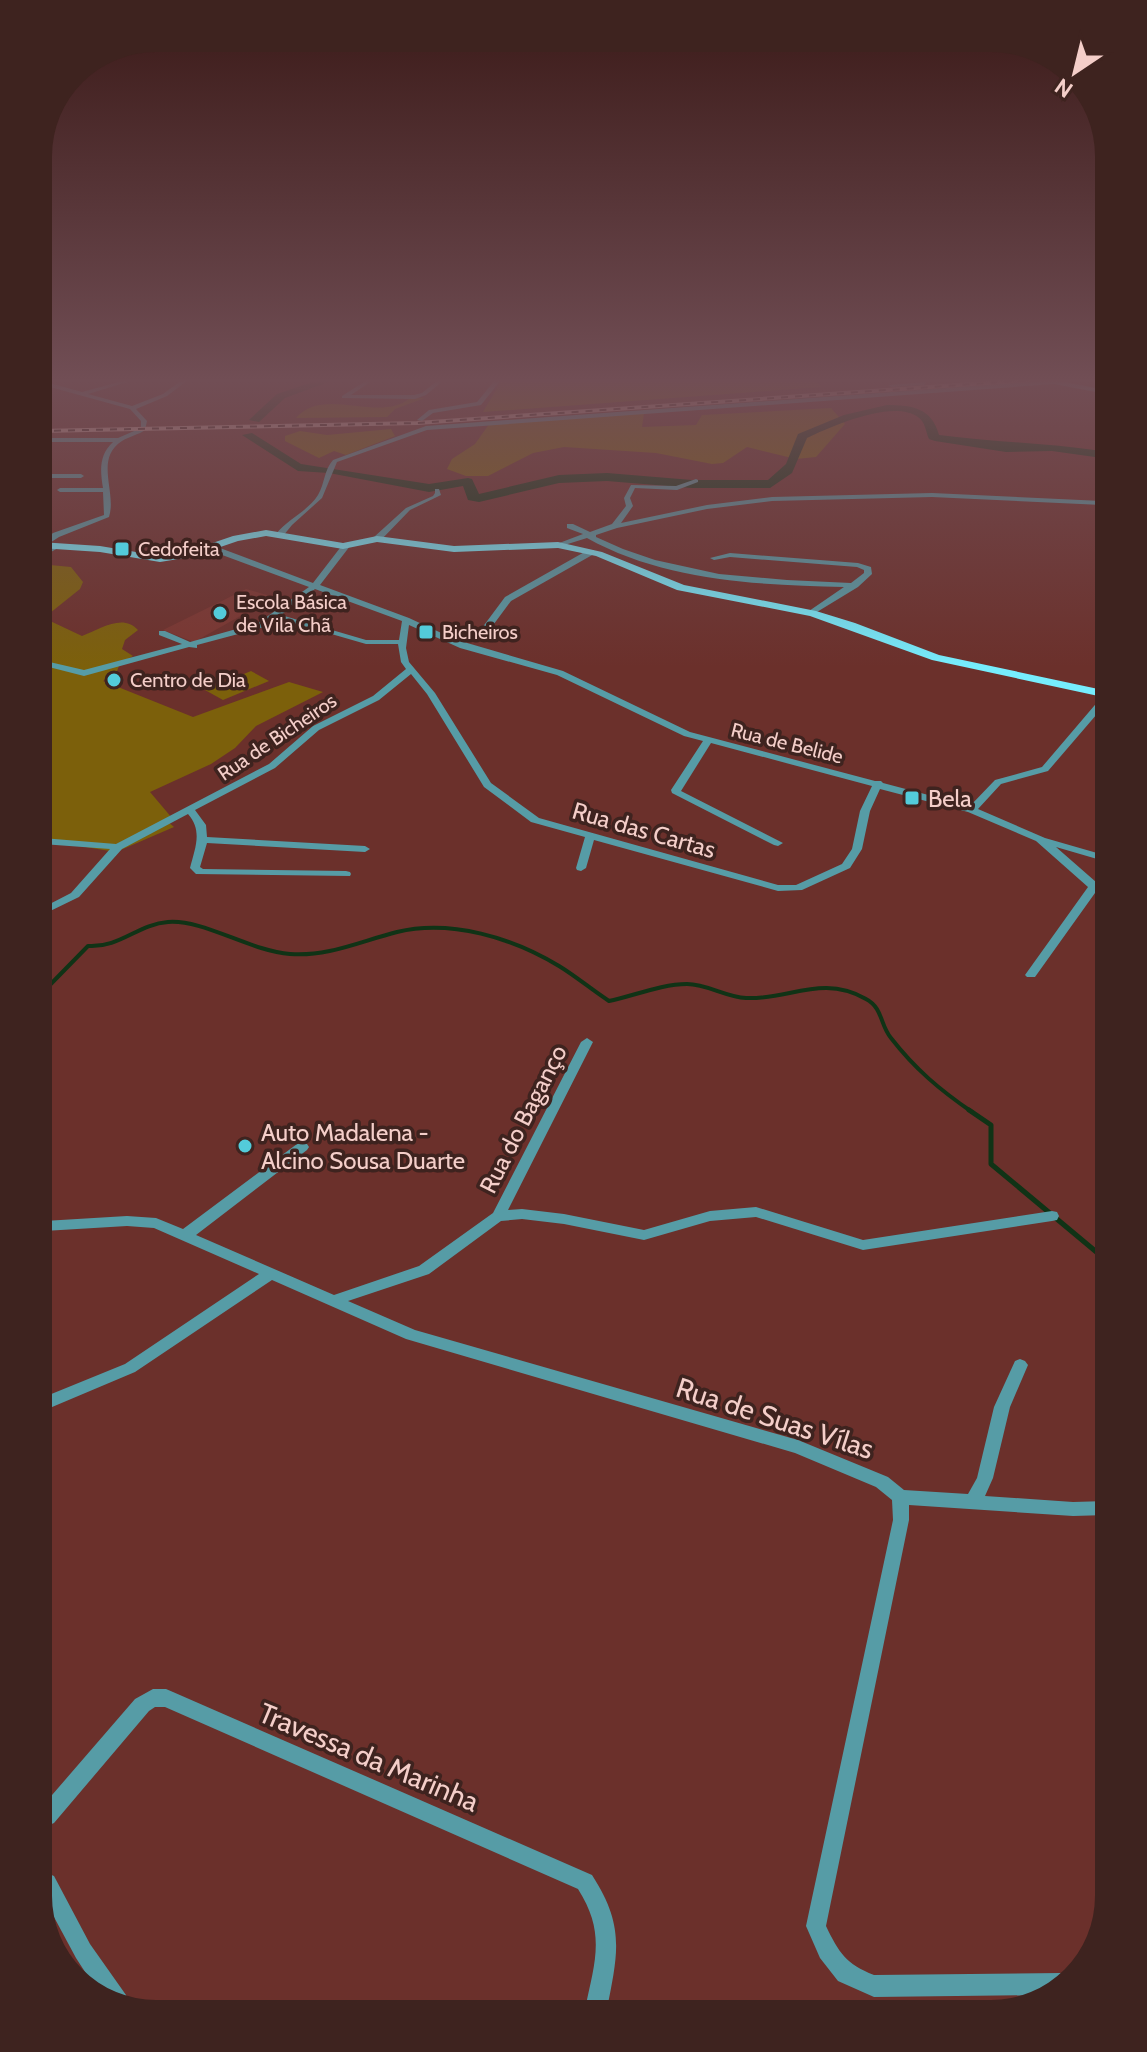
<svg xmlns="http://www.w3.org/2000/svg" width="1147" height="2052" viewBox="0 0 1147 2052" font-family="Cabin,sans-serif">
<rect width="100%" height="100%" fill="#6b302b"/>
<path fill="#7a3630" d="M246,589L274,597L194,642L163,630Z"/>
<path fill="#7c600b" d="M502,380H815L821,387L483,412Z
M410,398H425L395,409L387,417L296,418C324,385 379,424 410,398Z
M831,408L845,424L816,457L796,459L747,447L723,463L712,464L656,453L564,447L533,453L488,476H466L447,469L452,459L475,444L490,423L644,413L642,427L696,425L702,415Z
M391,429L395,436L346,455L334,451L319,458L285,441V436L300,431L327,435Z
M50,565L71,567L83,582L80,589L45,617L48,620L82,636C100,629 123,613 138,630L125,640L122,649L133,656L120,663L116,674L103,681L193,717L289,682L323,692L256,726L235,748L211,764L150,792L172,818L167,821L174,827L116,852L61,843L42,844L40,567Z
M251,671L269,681L223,700L205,690Z"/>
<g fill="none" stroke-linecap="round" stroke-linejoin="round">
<path stroke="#103316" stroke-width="4" d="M42,993L88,946C120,948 138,924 168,922C203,919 250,951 290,954C328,957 361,941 397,932C451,919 513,938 559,966C577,977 592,990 609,1001C633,996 662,984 687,984C707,984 726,997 746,998C789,1000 822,974 866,999C883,1008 880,1025 891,1038C915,1069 940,1090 972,1112"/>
<path stroke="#103316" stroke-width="5" d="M969,1110L991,1125V1164L1106,1260"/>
<path fill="#103316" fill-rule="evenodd" d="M319,380H334L285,398L259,422L249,420L277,394Z
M887,405C912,405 932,408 939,435C993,442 1047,443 1102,451V458L1052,451L1006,452L935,441L929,439C925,430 926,423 918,417C893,399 832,426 807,438L792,473L770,488H692L607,481L559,483L479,502L468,500L463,486L429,492L329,473L298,471L242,435L252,433L301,464L429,484L468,478L472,479L479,494L559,475L607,473L692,480H768L786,464L798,434L844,415Z"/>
<path fill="#569ca6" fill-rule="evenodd" d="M39,380L82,392L126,380H134L88,394L132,406L163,394L182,380H188L167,396L136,409L147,421L145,430C138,435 130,436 122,441C94,459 117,492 109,517L59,537L42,548L40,544L53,533L104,515L103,492H60L57,490L60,488H103C100,470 99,455 113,442H40V438H118L141,428V421L130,409L39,384Z
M367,380H373L351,395H414L422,393L438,380H444L426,395L415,399L342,398V396Z
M495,380H501L481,405L433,413L422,421L417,420L429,410L477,402Z
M1054,380L1101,389V393L1054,384L427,430L337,462L322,498L292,525L283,536L276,534C288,519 308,511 318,495C325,483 324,470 333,460L426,426Z
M926,382L924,385L891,387L888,385Z
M40,474H81L84,476L81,478H40Z
M696,479L698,480V482L677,490L635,488L630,498L633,506L621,523L707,505L772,497L932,493L1102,501V505L932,497L772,501L707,509L617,528L596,535V537L623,549L655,560L719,574L787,580L851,583L864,573V570L857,567L730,557L714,560L710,558L730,553L858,563L871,567L872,574L858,587L812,615H809V611L844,587C758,585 664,581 587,538L558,547L554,545L583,534L567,528V524H573L590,532L612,524L626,506L624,498L631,485L676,486Z
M435,489H439L441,495L410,510L380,541H374V537L406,508L433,496L435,493Z
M343,544L350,546L320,585L409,618L450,637L482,628L505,597L588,550H594V554L511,601L488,632L457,640L563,671L690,732L875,781H881L883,783L970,806L995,780L1042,767L1100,699L1103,698V707L1048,771L1001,784L978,809L1045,838L1104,855V861L1056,847L1104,889V898L1095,893L1035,977H1027L1025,975L1088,887L1036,841L968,812L880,789L870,811L862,849L850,868L802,890L778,891L594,840L586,868L581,871L577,870L576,868L585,837L531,822L484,787L427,694L411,674L379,700L319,730L275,768L195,810L206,825L207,837L365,846L370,849L365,852L207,843L200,867L203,869L346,871L350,872L351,874L350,876L196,874L190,868C195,848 203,831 188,814L122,849L79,897L42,915V908L71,893L110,849L42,844V838L116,844L269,764L313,726L373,696L406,669L401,662L398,644H366L276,618L264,627L197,645V648L189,647L84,676L41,665V660L84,670L182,644L159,635V631H165L190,642L258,623L309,587L206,549V545H212L313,583ZM315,589L402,621L399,640H366L281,615ZM409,625L460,648L557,675L684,736L703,741L671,790L672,793L774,845L778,846L783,843L681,791L711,743L872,786L860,811L852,849L842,864L796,885H778L539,818L491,783L435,693L409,662L406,648Z
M53,545L60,547L40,558V553Z
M587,1038L593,1042L508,1210L522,1209L564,1214L644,1230L710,1211L756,1207L863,1240L1052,1211L1057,1212L1059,1216L1057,1220L1052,1221L863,1250L756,1217L710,1221L644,1240L564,1224L522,1219L501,1221L429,1274L348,1301L415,1330L798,1440L888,1477L904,1490L968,1494L977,1478L994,1407L1015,1361L1020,1359L1025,1361L1028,1365L1010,1407L993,1478L985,1496L1073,1502L1107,1501V1515L1073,1516L909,1505V1520L826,1926C839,1953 846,1964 874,1975L1062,1973L1070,1976L1049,1995L874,1997L838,1981L820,1958L806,1926L893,1520L892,1500L876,1487L795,1453L406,1339L272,1280L135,1372L45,1410L44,1397L125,1364L259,1274L154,1228L127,1226L44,1231V1221L127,1216L156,1218L183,1229L297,1144H307L309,1147L307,1150L196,1235L334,1295L419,1266L493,1213L581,1042Z
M153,1689H166L173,1692L592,1875C625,1926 618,1953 607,2009H585C595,1961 606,1933 578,1889L165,1707H155L149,1711L54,1823L47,1826L46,1802L135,1699Z
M47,1873L54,1876L90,1944L126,1995L129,2003L127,2006L102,1998L76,1958L47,1904Z"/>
<path fill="#76edfd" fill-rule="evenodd" d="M266,530L343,543L377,536L454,546L558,542L602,552L684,585L816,611L855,623L939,655L1103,690V697L932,660L810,616L677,590L596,556L558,548L454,552L377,542L343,549L266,536L238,541L191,557L160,562L100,552L40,548V542L100,546L160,556L189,551L233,536Z"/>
<g stroke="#deb5b0" stroke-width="4">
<path id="rail" d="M40,431L417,423L1030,380"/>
</g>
<use href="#rail" stroke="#3e231f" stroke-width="2" stroke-dasharray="7" stroke-linecap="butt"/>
</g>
<linearGradient id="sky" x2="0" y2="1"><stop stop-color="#3b1a18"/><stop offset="0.57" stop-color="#714e55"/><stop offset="1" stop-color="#714e55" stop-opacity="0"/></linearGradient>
<rect width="1147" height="667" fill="url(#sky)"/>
<g fill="#53cbda" stroke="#3e231f" stroke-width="3">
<rect x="114" y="541" width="16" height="16" rx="4"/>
<circle cx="220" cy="613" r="8"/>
<rect x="418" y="624" width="16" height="16" rx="4"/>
<circle cx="114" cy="680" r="8"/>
<rect x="904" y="790" width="16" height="16" rx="4"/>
<circle cx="245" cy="1146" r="8"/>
</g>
<g text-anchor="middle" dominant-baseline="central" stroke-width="7" stroke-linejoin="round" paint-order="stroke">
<g font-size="20" fill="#f4cec9" stroke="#3e231f" text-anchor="start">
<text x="138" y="549">Cedofeita</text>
<text x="236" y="602">Escola Básica<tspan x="236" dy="23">de Vila Chã</tspan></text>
<text x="442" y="632">Bicheiros</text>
<text x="130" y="680">Centro de Dia</text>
</g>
<g font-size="20" fill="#f4cec9" stroke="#3e231f">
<text transform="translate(277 737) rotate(-34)">Rua de Bicheiros</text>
<text transform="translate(787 743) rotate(14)">Rua de Belide</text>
</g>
<g font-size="24" fill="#f4cec9" stroke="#3e231f" text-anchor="start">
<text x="928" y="798">Bela</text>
<text x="261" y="1132">Auto Madalena -<tspan x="261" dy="28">Alcino Sousa Duarte</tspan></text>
</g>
<g font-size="24" fill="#f4cec9" stroke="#3e231f">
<text transform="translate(644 830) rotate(16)">Rua das Cartas</text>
<text transform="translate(523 1119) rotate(-63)">Rua do Baganço</text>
</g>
<g font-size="28" fill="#f4cec9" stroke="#3e231f">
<text transform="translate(775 1418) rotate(18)">Rua de Suas Vílas</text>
<text transform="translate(369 1757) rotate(23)">Travessa da Marinha</text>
</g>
</g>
<path d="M0 0H1147V2052H0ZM156 52H991A104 104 0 0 1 1095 156V1896A104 104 0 0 1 991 2000H156A104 104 0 0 1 52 1896V156A104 104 0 0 1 156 52Z" fill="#3e231f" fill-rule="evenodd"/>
<g transform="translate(1075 72) rotate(215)" stroke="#3e231f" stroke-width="6" paint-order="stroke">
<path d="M0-6L14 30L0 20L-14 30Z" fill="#f4cec9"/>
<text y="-12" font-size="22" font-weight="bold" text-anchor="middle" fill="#f4cec9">N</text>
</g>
</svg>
